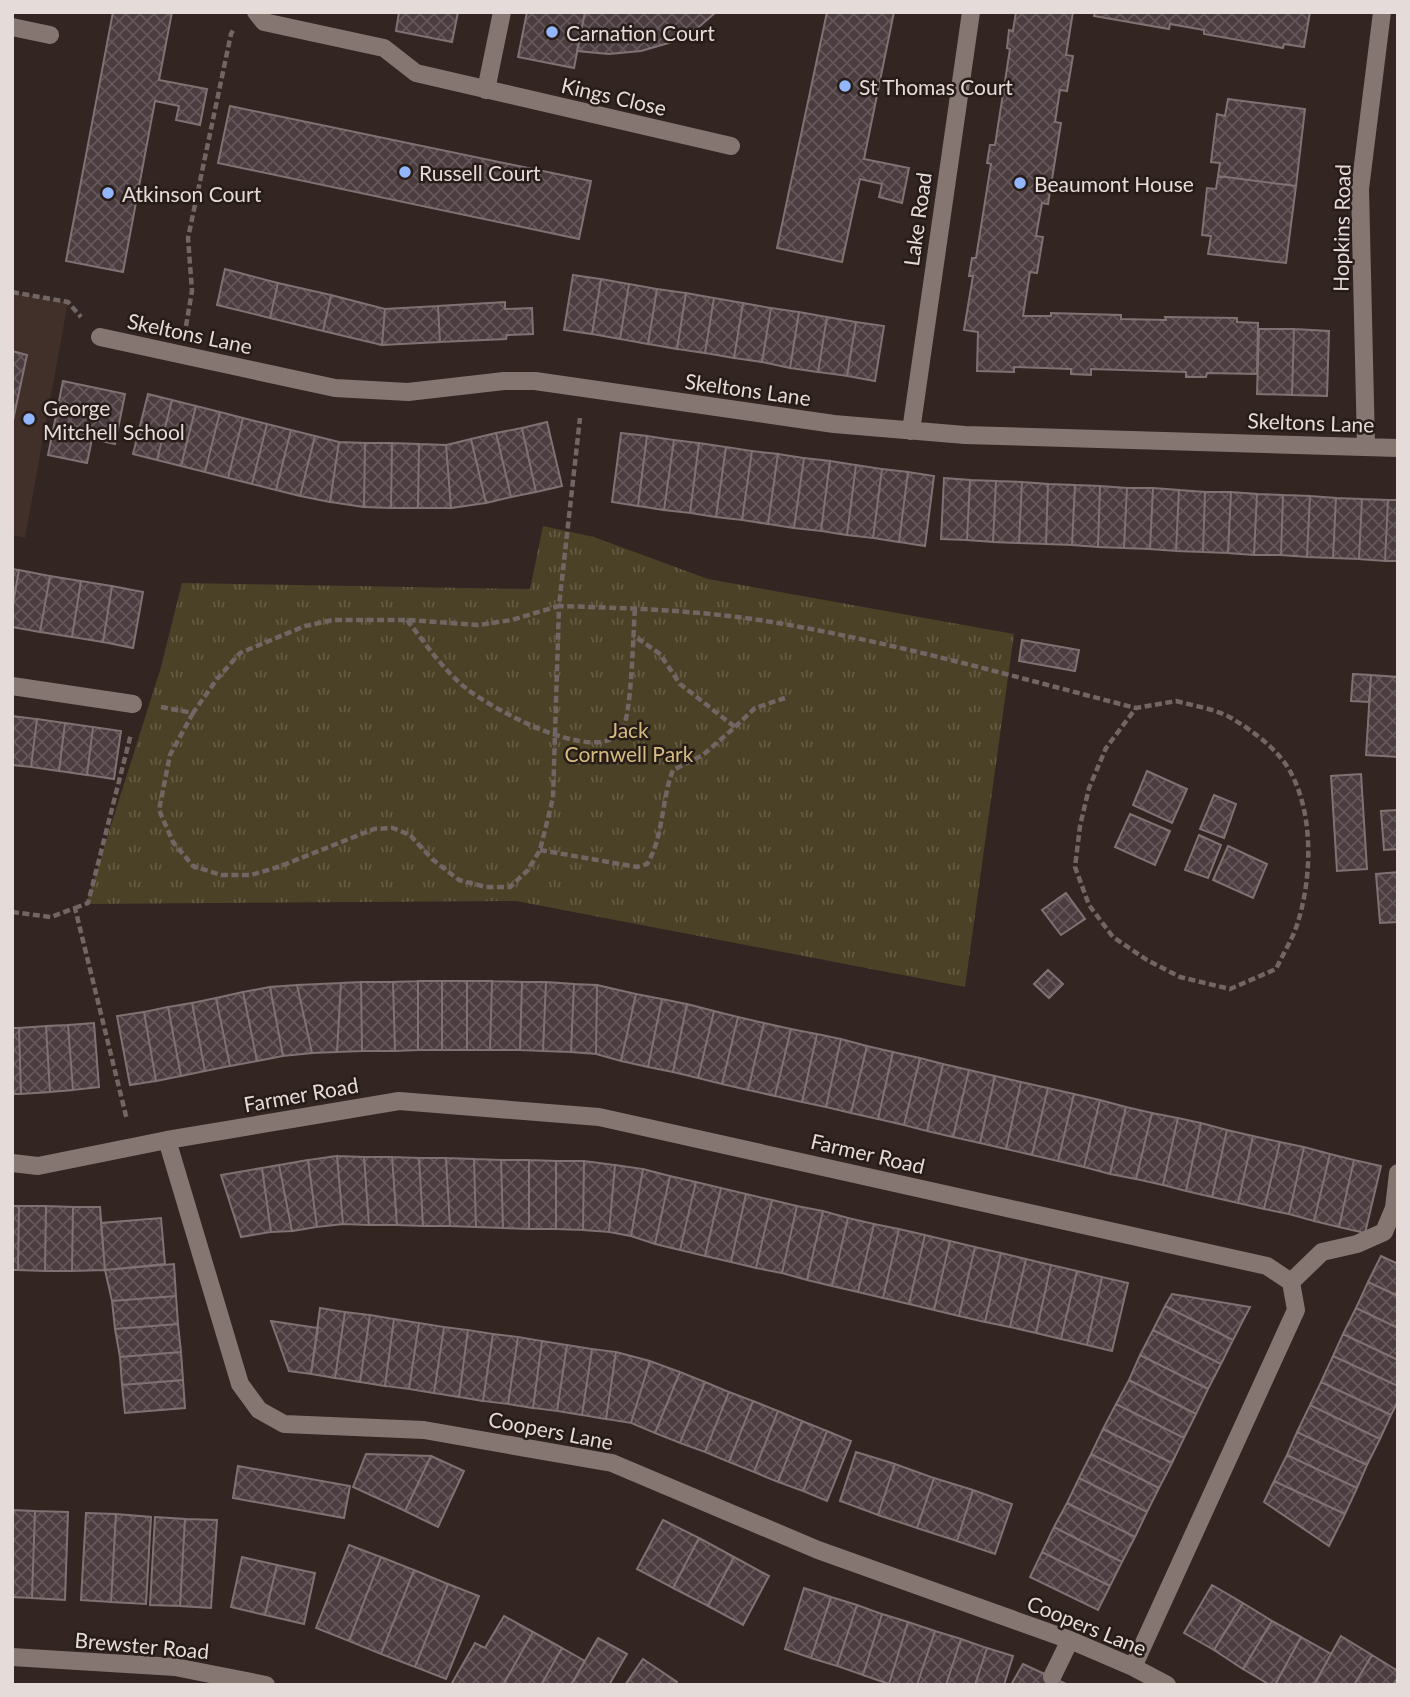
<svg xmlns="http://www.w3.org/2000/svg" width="1410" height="1697" viewBox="0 0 1410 1697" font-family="Lato,sans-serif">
<defs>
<pattern id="grass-tufts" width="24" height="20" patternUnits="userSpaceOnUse" patternTransform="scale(1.75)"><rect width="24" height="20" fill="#4b4126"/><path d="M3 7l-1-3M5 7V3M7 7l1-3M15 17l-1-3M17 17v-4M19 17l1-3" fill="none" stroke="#655c45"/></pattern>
<pattern id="building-cross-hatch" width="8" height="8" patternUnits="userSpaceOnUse" patternTransform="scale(1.75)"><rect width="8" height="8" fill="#4b3d3f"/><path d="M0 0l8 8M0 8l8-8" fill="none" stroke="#65585a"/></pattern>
</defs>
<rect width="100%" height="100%" fill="#322522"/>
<path fill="#412f2a" d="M12,292L68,302L25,538L12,535Z"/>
<path fill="url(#grass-tufts)" d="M543,526L594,537L708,579L1014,634L965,987L516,901L86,904L161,667L182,583L530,589Z"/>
<path fill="url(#building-cross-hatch)" stroke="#817173" stroke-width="2" d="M113,12H172L159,80L207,89L200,125L176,120L179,106L155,101L123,272L66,261Z
M399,12H458L452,42L396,31Z
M527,12H585L574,68L518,57Z
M585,12H716L700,26L672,42L641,51L609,54L577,51Z
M827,12H894L864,159L909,168L902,203L879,197L882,184L860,179L842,262L777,248Z
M1016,12H1073L1066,55L1073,56L1067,91L1060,90L1055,122L1061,123L1048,204L1042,203L1036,236L1043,237L1037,273L1030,272L1023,316H1051V313L1121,315V319L1166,320L1165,317L1237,318V322L1258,323L1257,374L1207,373L1206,377H1186V372L1091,369V375L1071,374V369L1014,367V372L977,371L978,332L964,330L973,276H969L972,258H976L991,164L987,163L990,145H995L1010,49L1007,48L1009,30L1013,31Z
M1095,12H1310L1304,47L1284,44L1283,48L1204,34V30L1170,24L1169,29L1094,16Z
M1228,99L1305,109L1296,186L1218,176L1220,163L1211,162L1217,114L1225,116Z
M230,106L591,181L579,239L218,163Z
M1218,176L1296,186L1286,263L1208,254L1211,236L1202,235L1207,188L1216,189Z
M225,269L278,283L270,318L217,305Z
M573,275L601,279L592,334L564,330Z
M601,279L629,284L620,339L592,334Z
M278,283L331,295L323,331L270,318Z
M629,284L657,289L648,344L620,339Z
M657,289L686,293L677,349L648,344Z
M686,293L714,298L705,353L677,349Z
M331,295L385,309L382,345L323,331Z
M714,298L743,303L734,358L705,353Z
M505,302V309L532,308L533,334L507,335L506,339L440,342L438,306Z
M743,303L771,308L762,362L734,358Z
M438,306L440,342L382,345L385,309Z
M771,308L799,312L790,368L762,362Z
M799,312L827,317L818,372L790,368Z
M827,317L856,322L847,376L818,372Z
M856,322L884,326L875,381L847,376Z
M1259,329H1294L1292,395L1257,394Z
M1294,329L1329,331L1327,396L1292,395Z
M12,351L27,355L12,425Z
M63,381L125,394L115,444L92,439L87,463L48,455Z
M148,394L172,400L157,460L133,454Z
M172,400L196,406L181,466L157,460Z
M196,406L220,412L205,472L181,466Z
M220,412L243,418L228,478L205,472Z
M243,418L267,424L252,484L228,478Z
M547,422L562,486L536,492L522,428Z
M267,424L291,430L276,490L252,484Z
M522,428L536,492L511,497L496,433Z
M291,430L315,436L300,496L276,490Z
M496,433L511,497L486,503L471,439Z
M621,433L647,436L638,506L612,502Z
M315,436L339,442L330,502L300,496Z
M647,436L674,440L664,510L638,506Z
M471,439L486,503L451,508L446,445Z
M674,440L699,443L690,513L664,510Z
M339,442L365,443L364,507L330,502Z
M365,443H392L391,508L364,507Z
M392,443L419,444L418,508H391Z
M699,443L726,447L716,517L690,513Z
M419,444L446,445L451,508H418Z
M726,447L752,451L742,520L716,517Z
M752,451L778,454L768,524L742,520Z
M778,454L804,458L794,528L768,524Z
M804,458L830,461L821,531L794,528Z
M830,461L856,465L847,535L821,531Z
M856,465L882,469L873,538L847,535Z
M882,469L908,472L899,542L873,538Z
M908,472L934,476L925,546L899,542Z
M944,478L970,480L967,540L941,539Z
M970,480L996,481L993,542L967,540Z
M996,481L1022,482L1019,543L993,542Z
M1022,482L1048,484L1046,544L1019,543Z
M1048,484L1075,485L1072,545L1046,544Z
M1075,485L1100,486L1098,547L1072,545Z
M1100,486L1127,488L1124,548L1098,547Z
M1127,488H1153L1150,549L1124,548Z
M1153,488L1179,490L1176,551L1150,549Z
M1179,490L1205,492L1203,552L1176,551Z
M1205,492H1231L1228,553L1203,552Z
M1231,492L1257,494L1254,555L1228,553Z
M1257,494L1283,495L1281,555H1254Z
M1283,495L1310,496L1307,557L1281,555Z
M1310,496L1336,498L1333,558L1307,557Z
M1336,498L1362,499L1359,559L1333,558Z
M1362,499L1388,500L1385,561L1359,559Z
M1388,500H1398V561H1385Z
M12,569L19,570L12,609Z
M19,570L50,576L40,632L12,627V609Z
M50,576L81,581L72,637L40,632Z
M81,581L112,586L103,642L72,637Z
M112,586L143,592L133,648L103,642Z
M1022,640L1079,650L1075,671L1019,661Z
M1353,674L1371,675L1369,702L1351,701Z
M1371,675L1398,677V757L1366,755Z
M12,716L37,719L31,767L12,765Z
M37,719L65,723L59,771L31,767Z
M65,723L93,727L87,775L59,771Z
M93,727L121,731L114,779L87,775Z
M1147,771L1187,789L1172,823L1133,805Z
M1361,774L1367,869L1337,871L1331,776Z
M1214,795L1236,804L1224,838L1200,829Z
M1398,810V849L1384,850L1381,811Z
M1130,814L1170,831L1155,865L1115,847Z
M1199,835L1221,845L1208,878L1185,870Z
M1228,846L1267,864L1253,898L1213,880Z
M1398,872V922L1380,923L1376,874Z
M1066,893L1085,919L1061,935L1042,910Z
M1048,970L1063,984L1049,998L1034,984Z
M418,981V1050L395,1051L393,982Z
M418,981H442V1050H418Z
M442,981H467V1050H442Z
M467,981H492L490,1050H467Z
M492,981L522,982L520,1050H490Z
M361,982L362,1051L337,1052L341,983Z
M361,982H393L395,1051H362Z
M522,982H546L543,1051L520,1050Z
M546,982L574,984L571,1052L543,1051Z
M341,983L337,1052L312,1053L297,985Z
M574,984L597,985L596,1054L571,1052Z
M297,985L312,1053L283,1056L270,987Z
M597,985L636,994L621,1061L596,1054Z
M270,987L283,1056L257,1061L243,992Z
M243,992L257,1061L230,1066L216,998Z
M636,994L662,999L648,1067L621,1061Z
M216,998L230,1066L205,1071L192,1003Z
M662,999L687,1004L673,1072L648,1067Z
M192,1003L205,1071L181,1076L168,1007Z
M687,1004L714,1011L698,1078L673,1072Z
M168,1007L181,1076L156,1081L144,1012Z
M714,1011L738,1017L722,1084L698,1078Z
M144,1012L156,1081L130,1085L117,1016Z
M738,1017L764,1023L748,1090L722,1084Z
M94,1023L99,1087L73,1090L68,1025Z
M764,1023L791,1029L775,1096L748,1090Z
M68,1025L73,1090L50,1092L46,1026Z
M46,1026L50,1092L21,1094L19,1028Z
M12,1028H19L21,1094H12Z
M791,1029L817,1034L802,1102L775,1096Z
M817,1034L841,1039L826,1107L802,1102Z
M841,1039L867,1046L851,1113L826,1107Z
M867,1046L893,1052L878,1119L851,1113Z
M893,1052L920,1058L904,1125L878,1119Z
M920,1058L943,1064L927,1131L904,1125Z
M943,1064L969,1070L953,1137L927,1131Z
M969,1070L995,1076L980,1143L953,1137Z
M995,1076L1021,1082L1006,1149L980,1143Z
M1021,1082L1048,1088L1032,1155L1006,1149Z
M1048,1088L1074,1094L1058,1161L1032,1155Z
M1074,1094L1100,1100L1084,1167L1058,1161Z
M1100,1100L1126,1107L1110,1174L1084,1167Z
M1126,1107L1152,1113L1136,1179L1110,1174Z
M1152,1113L1178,1118L1163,1185L1136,1179Z
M1178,1118L1201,1123L1186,1191L1163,1185Z
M1201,1123L1227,1130L1212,1197L1186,1191Z
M1227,1130L1253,1136L1238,1203L1212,1197Z
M1253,1136L1280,1142L1264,1209L1238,1203Z
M1280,1142L1304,1147L1289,1214L1264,1209Z
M1304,1147L1330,1154L1314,1221L1289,1214Z
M1330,1154L1354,1160L1339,1227L1314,1221Z
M337,1156L343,1224L317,1227L308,1160Z
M337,1156L364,1157L369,1225L343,1224Z
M364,1157H392L397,1225H369Z
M392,1157L419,1158L423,1226L397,1225Z
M419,1158H446L450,1226H423Z
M446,1158L474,1159L476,1227L450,1226Z
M474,1159L501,1160L503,1228L476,1227Z
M308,1160L317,1227L292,1231L279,1165Z
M501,1160H529V1229L503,1228Z
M529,1160L556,1161V1229H529Z
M1354,1160L1381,1166L1365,1233L1339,1227Z
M556,1161H584L583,1230L556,1229Z
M584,1161L615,1165L609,1232L583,1230Z
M279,1165L292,1231L271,1232L262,1168Z
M615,1165L643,1169L631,1236L609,1232Z
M262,1168L271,1232L241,1237L221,1175Z
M643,1169L670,1176L655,1244L631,1236Z
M670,1176L696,1182L680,1250L655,1244Z
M696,1182L721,1188L705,1256L680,1250Z
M721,1188L746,1194L731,1262L705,1256Z
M746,1194L772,1200L756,1268L731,1262Z
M772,1200L797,1206L782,1273L756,1268Z
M12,1206H19L18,1270H12Z
M19,1206H46L45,1271L18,1270Z
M46,1206L73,1207L72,1271H45Z
M797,1206L823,1211L807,1280L782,1273Z
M73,1207H100L105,1270L72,1271Z
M823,1211L848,1218L832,1286L807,1280Z
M161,1218L165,1264L105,1270L101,1223Z
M848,1218L874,1224L858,1292L832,1286Z
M874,1224L899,1229L883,1298L858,1292Z
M899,1229L925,1235L909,1304L883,1298Z
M925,1235L950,1241L934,1310L909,1304Z
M950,1241L975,1247L959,1316L934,1310Z
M975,1247L1001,1253L985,1322L959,1316Z
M1001,1253L1026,1259L1010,1327L985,1322Z
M1381,1256L1398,1264V1296L1368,1282Z
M1026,1259L1051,1265L1036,1333L1010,1327Z
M174,1264L176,1296L112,1301L105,1270Z
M1051,1265L1077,1271L1061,1339L1036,1333Z
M1077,1271L1102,1277L1087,1345L1061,1339Z
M1102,1277L1128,1283L1112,1351L1087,1345Z
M1368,1282L1398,1296V1328L1356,1308Z
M1172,1294L1250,1307L1233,1340L1165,1306Z
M176,1296L178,1324L115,1329L112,1301Z
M1165,1306L1233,1340L1221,1364L1153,1330Z
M320,1308L345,1312L335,1378L311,1374Z
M1356,1308L1398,1328V1360L1343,1334Z
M345,1312L370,1315L360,1382L335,1378Z
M370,1315L394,1319L385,1386L360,1382Z
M394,1319L419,1323L409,1389L385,1386Z
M271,1321L318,1328L311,1374L289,1371Z
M419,1323L444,1327L434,1393L409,1389Z
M178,1324L181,1352L120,1357L115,1329Z
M444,1327L468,1330L459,1397L434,1393Z
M468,1330L493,1334L483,1401L459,1397Z
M1153,1330L1221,1364L1208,1389L1140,1355Z
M493,1334L518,1337L508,1404L483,1401Z
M1343,1334L1398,1360V1386L1333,1356Z
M518,1337L542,1341L533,1408L508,1404Z
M542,1341L567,1345L557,1411L533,1408Z
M567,1345L592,1349L582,1415L557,1411Z
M592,1349L616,1352L606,1419L582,1415Z
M181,1352L183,1380L122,1385L120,1357Z
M616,1352L650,1361L631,1423L606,1419Z
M1140,1355L1208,1389L1196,1414L1129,1380Z
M1333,1356L1398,1386V1401L1391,1415L1321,1382Z
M650,1361L680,1372L655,1433L631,1423Z
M680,1372L705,1382L680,1443L655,1433Z
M183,1380L185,1408L125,1413L122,1385Z
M1129,1380L1196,1414L1184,1438L1116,1404Z
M705,1382L729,1392L705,1452L680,1443Z
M1321,1382L1391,1415L1380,1439L1310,1405Z
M729,1392L753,1401L729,1462L705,1452Z
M753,1401L778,1411L754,1472L729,1462Z
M1116,1404L1184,1438L1172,1463L1103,1429Z
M1310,1405L1380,1439L1367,1465L1297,1432Z
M778,1411L802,1421L778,1482L754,1472Z
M802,1421L827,1431L803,1491L778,1482Z
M1103,1429L1172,1463L1159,1488L1091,1454Z
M827,1431L851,1441L827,1501L803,1491Z
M1297,1432L1367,1465L1357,1488L1287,1455Z
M856,1452L895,1464L878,1515L840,1501Z
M366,1454L431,1456L405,1511L353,1487Z
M1091,1454L1159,1488L1147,1512L1079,1478Z
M1287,1455L1357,1488L1345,1514L1274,1481Z
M431,1456L464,1471L438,1527L405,1511Z
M895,1464L934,1478L917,1528L878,1515Z
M238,1466L350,1486L344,1518L233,1498Z
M934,1478L973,1490L957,1541L917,1528Z
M1079,1478L1147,1512L1135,1537L1067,1503Z
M1274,1481L1345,1514L1329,1546L1264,1502Z
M973,1490L1012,1504L995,1554L957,1541Z
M1067,1503L1135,1537L1122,1562L1054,1527Z
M12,1510L35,1511L32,1598L12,1597Z
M35,1511L68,1512L65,1600L32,1598Z
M86,1513L116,1514L111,1602L81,1600Z
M116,1514L151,1517L146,1604L111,1602Z
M155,1517L185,1519L180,1606L150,1605Z
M185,1519L217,1520L211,1608L180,1606Z
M663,1520L699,1538L673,1588L637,1569Z
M1054,1527L1122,1562L1110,1586L1042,1552Z
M699,1538L734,1557L708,1606L673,1588Z
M349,1545L381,1557L349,1641L316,1628Z
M1042,1552L1110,1586L1098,1610L1030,1577Z
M242,1557L277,1565L265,1615L231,1607Z
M381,1557L414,1570L381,1654L349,1641Z
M734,1557L769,1576L743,1625L708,1606Z
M277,1565L315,1573L304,1624L265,1615Z
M414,1570L448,1584L415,1667L381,1654Z
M448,1584L479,1596L446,1679L415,1667Z
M1212,1585L1243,1603L1214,1650L1184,1633Z
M804,1588L831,1597L811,1658L785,1649Z
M831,1597L857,1605L837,1666L811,1658Z
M1243,1603L1272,1621L1243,1669L1214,1650Z
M857,1605L882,1614L863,1675L837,1666Z
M882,1614L908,1622L889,1684L863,1675Z
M504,1616L533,1632L503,1685H456L452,1683L475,1643L485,1648Z
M1272,1621L1301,1637L1275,1685H1270L1243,1669Z
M908,1622L935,1631L917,1685H892L889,1684Z
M935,1631L961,1639L946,1685H917Z
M533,1632L562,1648L541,1685H503Z
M1341,1636L1372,1655L1354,1685H1314Z
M1301,1637L1331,1654L1314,1685H1275Z
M598,1638L627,1654L609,1685H571Z
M961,1639L987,1648L975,1685H946Z
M562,1648L585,1661L571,1685H541Z
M987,1648L1013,1656L1004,1685H975Z
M1372,1655L1398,1671V1677L1393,1685H1354Z
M643,1659L677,1682L676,1685H625Z
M1023,1664L1066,1684L1011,1685Z"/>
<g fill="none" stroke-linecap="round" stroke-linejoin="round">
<path stroke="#726664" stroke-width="4.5" stroke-dasharray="7 3.5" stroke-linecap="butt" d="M12,292L68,302L81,317
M186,326L192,291L188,238L231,34L234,29
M407,620C426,644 443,670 467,689C491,708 598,768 622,730C632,715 633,631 635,608
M1176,701C1194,706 1217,709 1233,719C1254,732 1279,750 1291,773C1314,816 1312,879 1297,925C1292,940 1283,954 1276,969L1230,989L1180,977L1147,960L1113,937L1089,905L1075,867L1080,826L1089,788L1106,748L1136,708Z
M161,707L193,713L217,679L240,653L305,626L333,620H407L478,625L512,620L559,606L580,418
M193,713L170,755L159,810L173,842L193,866L221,875H251L281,866L374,829L393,828L410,835L432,859L459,880L486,887H510L528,870L540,850L553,798L559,606C626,608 692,610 759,620C887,640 1011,676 1136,708
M735,727L755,708L785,698
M540,850L637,867L647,864C664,837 661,800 673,770L703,755L735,727L680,684L660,654L633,635
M75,908L88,903L131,734
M12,912L51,917L75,908L127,1120"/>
<path stroke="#857672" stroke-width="18" d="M256,12L264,22L384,48L416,73L731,146
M12,27L50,35
M486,90L502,12
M100,337L335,388L408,392L504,381H535L834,424L965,435L1398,448
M911,431L971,12
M1366,445L1360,189L1382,12
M12,686L133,704
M167,1140L240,1384L259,1410L284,1424L424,1430L612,1463L818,1550L1070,1640L1133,1667L1167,1685
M12,1163L38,1166L167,1140L399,1101L599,1117L1267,1266L1291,1282L1296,1310L1133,1667
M1291,1282L1322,1252L1357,1244L1384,1232L1394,1208L1398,1173
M12,1657L175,1667L266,1685
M1052,1677L1070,1640"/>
</g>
<g fill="#93b7fd" stroke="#281c18" stroke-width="2.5">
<circle cx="552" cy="32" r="7"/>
<circle cx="845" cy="86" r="7"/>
<circle cx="405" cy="172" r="7"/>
<circle cx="1020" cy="183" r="7"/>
<circle cx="108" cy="193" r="7"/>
<circle cx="29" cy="419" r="7"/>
</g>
<g text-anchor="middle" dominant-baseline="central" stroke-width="5" stroke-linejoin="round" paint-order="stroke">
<g font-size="21" fill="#e5dcda" stroke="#281c18" text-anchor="start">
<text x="566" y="32">Carnation Court</text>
<text x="859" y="86">St Thomas Court</text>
<text x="419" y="172">Russell Court</text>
<text x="1034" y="183">Beaumont House</text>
<text x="122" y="193">Atkinson Court</text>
<text x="43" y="407">George<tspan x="43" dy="24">Mitchell School</tspan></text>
</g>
<g font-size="21" fill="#e5dcda" stroke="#281c18">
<text transform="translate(614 96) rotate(13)">Kings Close</text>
<text transform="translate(917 219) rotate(-82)">Lake Road</text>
<text transform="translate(1341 228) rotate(-89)">Hopkins Road</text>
<text transform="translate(190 333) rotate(12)">Skeltons Lane</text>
<text transform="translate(748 389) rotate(8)">Skeltons Lane</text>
<text transform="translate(1311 422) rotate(2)">Skeltons Lane</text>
<text transform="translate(301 1094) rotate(-10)">Farmer Road</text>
<text transform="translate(868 1153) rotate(13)">Farmer Road</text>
<text transform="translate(551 1430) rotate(11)">Coopers Lane</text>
<text transform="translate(1087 1625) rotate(22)">Coopers Lane</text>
<text transform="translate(142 1645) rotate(5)">Brewster Road</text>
</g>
<g font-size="21" fill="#d4bc80" stroke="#281c18">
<text x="629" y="729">Jack<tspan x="629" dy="24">Cornwell Park</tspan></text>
</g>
</g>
<rect width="1410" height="1697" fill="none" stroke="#e5dcda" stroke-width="28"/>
</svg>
